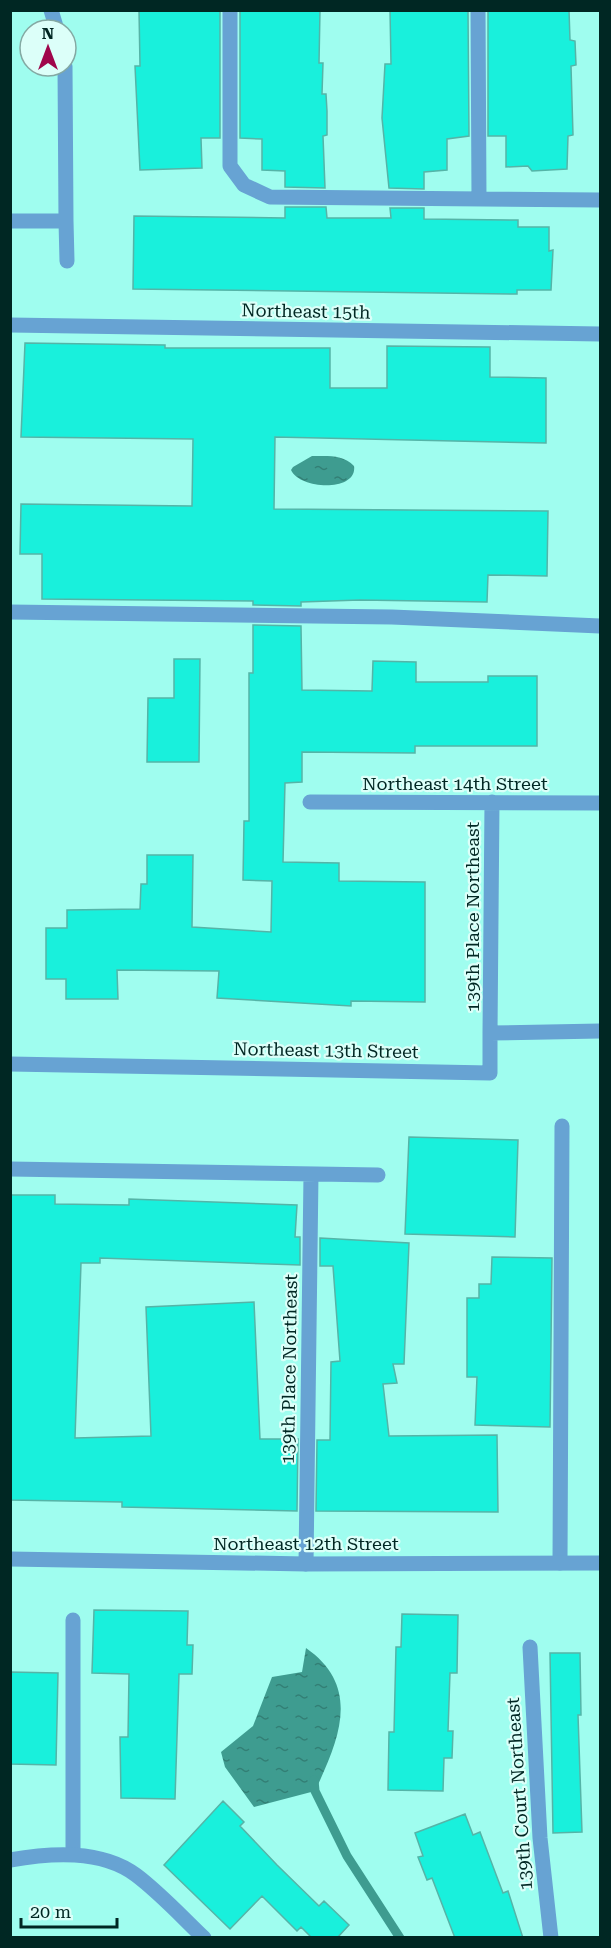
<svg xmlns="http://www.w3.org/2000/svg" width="611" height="1948" viewBox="0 0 611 1948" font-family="'Roboto Serif',serif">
<defs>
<pattern id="water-ripples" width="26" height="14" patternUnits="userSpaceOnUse" patternTransform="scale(1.5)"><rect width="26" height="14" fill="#3e9c90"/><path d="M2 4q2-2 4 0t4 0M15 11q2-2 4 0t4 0" fill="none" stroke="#327f75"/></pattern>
</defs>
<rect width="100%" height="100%" fill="#9ffdef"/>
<path fill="url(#water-ripples)" d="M312,456C327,456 343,454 354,466C358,492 300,490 291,470L293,467Z
M306,1648C362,1687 339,1740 315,1791L254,1807L225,1767L221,1752L253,1726L272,1677L302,1672Z"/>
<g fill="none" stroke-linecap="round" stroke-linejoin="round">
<path stroke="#3e9c90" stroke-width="9" d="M314,1780L315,1791L347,1856L400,1938"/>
</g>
<path fill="#19f0dc" stroke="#55b4a7" stroke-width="1.5" d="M139,10H220V138H201L202,168L140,170L135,66H140Z
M240,10H320L319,63H323L322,94H326L327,111V135L323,136L325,188L285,187V171L262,170V139L240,138Z
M390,10H468L469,136L447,139V170L424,172V189L389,188L382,118L385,64H391Z
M488,10H569L570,40L575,41L576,65L571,66L573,135L568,136L567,169L532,171L528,166L506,167V136H488Z
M285,207H326L327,218H391L390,208H424V219L518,220V227H549V251L553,250L551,290H517V294L133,289L134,216L285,218Z
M25,343L165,345V348H330V388H387V346L490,347V377L546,378V443L275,437L274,509L548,511L547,576L488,575L487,602L360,600L301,602V606L253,605V601L42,599V554H20L21,504L192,506L193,439L21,437Z
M253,625L301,626L302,690L372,691L373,661L416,662V682H488V676H537V746H415V753L302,752V782L285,783L283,862L339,863V881L425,882V1002L351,1001V1006L217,998L219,971L117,970L118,999H66V979H46V928H67V910L140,909L141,884H147V855H193L192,927L271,932L272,881L243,880L244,821H249V673H253Z
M174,659H200L199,762H147L148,698H174Z
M409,1137L518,1140L515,1237L405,1234Z
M10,1195H55V1204L129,1205V1199L297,1205L295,1237H300V1265L100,1258V1263H81L75,1438L151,1436L146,1307L254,1302L260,1439H298L297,1511L122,1507V1502L10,1500Z
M320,1238L409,1243L404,1364H393L397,1383L383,1384L389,1436L497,1435L498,1512L316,1511L317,1440H330L331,1362L340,1361L333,1266H320Z
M492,1257L552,1258L550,1427L475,1425L477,1377H467V1298H479V1284H491Z
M94,1610L188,1611L187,1645H193L192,1674H179L175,1799L121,1798L120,1737H128L129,1674L92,1673Z
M402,1614L458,1615L457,1673H450L448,1731H453L452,1758H444L443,1791L388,1790L389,1732H394L396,1647H401Z
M550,1653H580L581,1715H578L582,1832L553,1833Z
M10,1672L58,1673L56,1765L10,1764Z
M223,1801L244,1822L240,1826L277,1865L319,1906L324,1901L349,1925L337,1938H312L301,1927L297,1931L262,1896L230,1929L164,1865Z
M465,1814L473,1835L480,1832L503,1893L508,1891L523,1938H455L432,1878L427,1880L418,1857L423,1856L415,1833Z"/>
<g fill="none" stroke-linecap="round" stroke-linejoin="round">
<path stroke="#67a3d3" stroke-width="15" d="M51,10L57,30
M10,221H66L65,66
M66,221L67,261
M10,325L600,334
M10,612L392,617L600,626
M10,1169L378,1175
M560,1563L562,1126
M306,1564L311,1174
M73,1620V1854"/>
<path stroke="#67a3d3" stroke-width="15" d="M230,10V166L244,185L270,197L600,200
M478,10L479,199
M310,802L600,803
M490,1033L492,802
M10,1064L490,1073V1033L600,1031
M10,1559L306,1564L600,1563
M530,1647L540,1838L551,1938
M10,1860C50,1853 101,1849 136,1875C160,1893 182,1917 204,1938"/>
</g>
<g text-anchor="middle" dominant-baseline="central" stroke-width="4.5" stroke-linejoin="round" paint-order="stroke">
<g font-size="18" fill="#002723" stroke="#dcfff9">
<text transform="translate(306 311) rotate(1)">Northeast 15th</text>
<text x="455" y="783">Northeast 14th Street</text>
<text transform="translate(472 917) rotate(-90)">139th Place Northeast</text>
<text transform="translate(326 1050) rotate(1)">Northeast 13th Street</text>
<text transform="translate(289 1369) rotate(-89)">139th Place Northeast</text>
<text x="306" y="1543">Northeast 12th Street</text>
<text transform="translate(519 1794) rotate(-94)">139th Court Northeast</text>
</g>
</g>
<rect width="611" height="1948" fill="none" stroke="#002723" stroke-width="24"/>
<g transform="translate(48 48)"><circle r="28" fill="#dcfff9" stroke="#84a9a3" stroke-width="1.5"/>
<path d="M0-4.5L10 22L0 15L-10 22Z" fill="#9f064b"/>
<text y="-9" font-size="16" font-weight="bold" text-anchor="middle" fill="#002723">N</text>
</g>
<path d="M21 1918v9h96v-9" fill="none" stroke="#002723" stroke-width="3"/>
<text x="30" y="1918" font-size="18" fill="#002723" stroke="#dcfff9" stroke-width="4.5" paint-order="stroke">20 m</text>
</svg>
